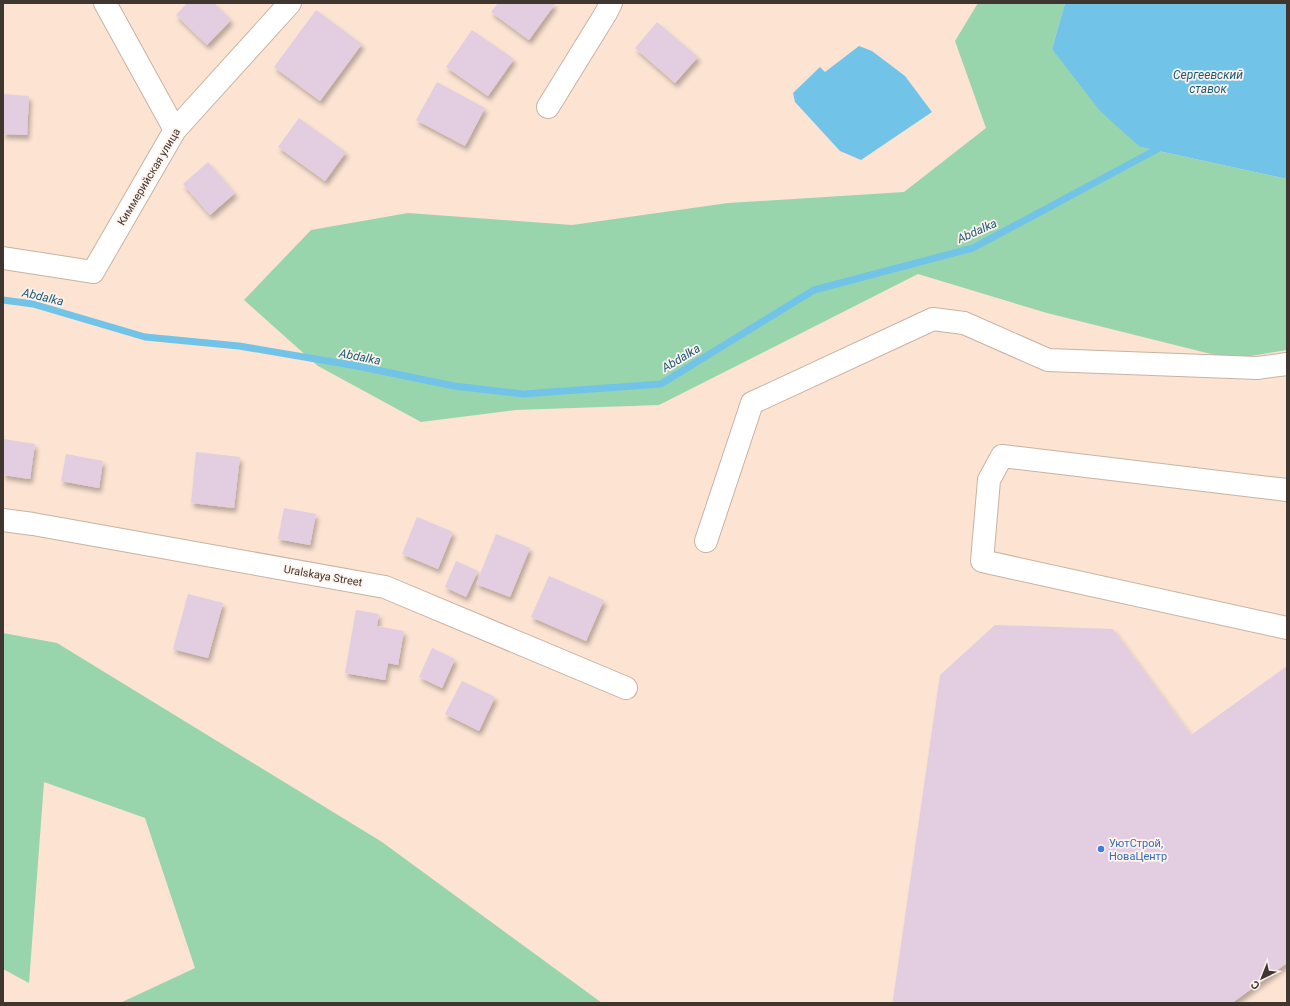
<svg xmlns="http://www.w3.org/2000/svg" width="1290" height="1006" viewBox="0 0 1290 1006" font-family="Roboto,sans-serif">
<defs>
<filter id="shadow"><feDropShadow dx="2.5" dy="4.5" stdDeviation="2" flood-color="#0004"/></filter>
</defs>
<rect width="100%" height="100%" fill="#fce3d2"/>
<path fill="#99d5ac" d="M978,3H1065L1052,49L1140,147L1287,179V350L1231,359L1047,313L918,274L659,405L516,410L421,422L318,366L244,300L311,230L408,213L572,225L728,203L904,192L986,128L955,41Z
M3,633L57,643L382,842L602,1003H120L195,968L145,818L44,782L29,983L3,969Z"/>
<path fill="#71c4e8" d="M1065,3H1287V179L1140,147L1100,111L1052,49Z
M859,46L872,51L905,76L932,112L861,160L840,151L795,102L793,93L820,67L825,72Z"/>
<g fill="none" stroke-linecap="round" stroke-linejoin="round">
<path stroke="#71c4e8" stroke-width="7" d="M3,300L33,304L145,337L239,346L357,366L454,386L523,394L661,384L814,290L973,248L1163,146"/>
</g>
<path fill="#e3cde1" filter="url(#shadow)" d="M187,3H214L231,20L207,45L176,15Z
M498,3H554L555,4L529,40L491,12Z
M316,10L362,44L320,101L274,67Z
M657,22L698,57L675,83L635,48Z
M472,30L514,59L488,96L446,67Z
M437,82L485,108L465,146L416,120Z
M3,94L29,96L27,135L3,134Z
M299,118L346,152L325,181L278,147Z
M208,162L235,193L210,215L183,184Z
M3,439L35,444L30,479L3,475Z
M196,452L240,457L234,508L191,503Z
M66,454L103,461L99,488L61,481Z
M284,508L316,514L310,545L278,539Z
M417,517L453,532L438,569L402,554Z
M496,534L530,548L510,597L476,584Z
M456,561L478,571L466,597L445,587Z
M549,576L604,600L586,641L531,617Z
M188,594L223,603L208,658L173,649Z
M356,610L379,614L377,626L404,631L398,665L388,663L385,680L345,673Z
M995,625L1113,629L1191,735L1287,666V963L1232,1003H895L893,1000L940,675Z
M432,648L455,659L442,688L419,677Z
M462,681L495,697L479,731L445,714Z"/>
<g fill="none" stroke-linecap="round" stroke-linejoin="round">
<g stroke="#cab2a2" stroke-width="24">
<path id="minor" d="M105,3L175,130
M548,107L606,13L611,3
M3,258L93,272L175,130L290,3
M1287,490L1002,456L989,480L982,561L1287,628
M3,520L33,524L385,587L626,688
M706,541L752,403L933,319L964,323L1048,360L1257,368L1287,364"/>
</g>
<use href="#minor" stroke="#fff" stroke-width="22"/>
</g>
<circle fill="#3f7fe0" stroke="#fef3ed" stroke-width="1.5" cx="1101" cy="849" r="4"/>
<g text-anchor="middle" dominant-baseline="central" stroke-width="3.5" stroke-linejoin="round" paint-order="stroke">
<g font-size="11" fill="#403630" stroke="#fef3ed">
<text transform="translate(149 177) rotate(-59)">Киммерийская улица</text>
<text transform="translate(323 576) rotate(10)">Uralskaya Street</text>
</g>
<g font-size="11" fill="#366cbe" stroke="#fef3ed" text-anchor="start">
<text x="1109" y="843">УютСтрой,<tspan x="1109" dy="13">НоваЦентр</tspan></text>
</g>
<g font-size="12" font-style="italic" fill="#1b5c75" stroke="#fef3ed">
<text x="1208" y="75">Сергеевский<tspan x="1208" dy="14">ставок</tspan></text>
<text transform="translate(977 231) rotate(-24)">Abdalka</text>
<text transform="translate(43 297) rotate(13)">Abdalka</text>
<text transform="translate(360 357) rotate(11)">Abdalka</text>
<text transform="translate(681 358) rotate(-31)">Abdalka</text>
</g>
</g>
<rect width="1290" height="1006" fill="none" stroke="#403630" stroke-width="8"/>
<g transform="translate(1262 978) rotate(223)" stroke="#fef3ed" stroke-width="3" paint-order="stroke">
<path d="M0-3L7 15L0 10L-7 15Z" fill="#403630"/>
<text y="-6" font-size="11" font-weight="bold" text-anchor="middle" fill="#403630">С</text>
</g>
</svg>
